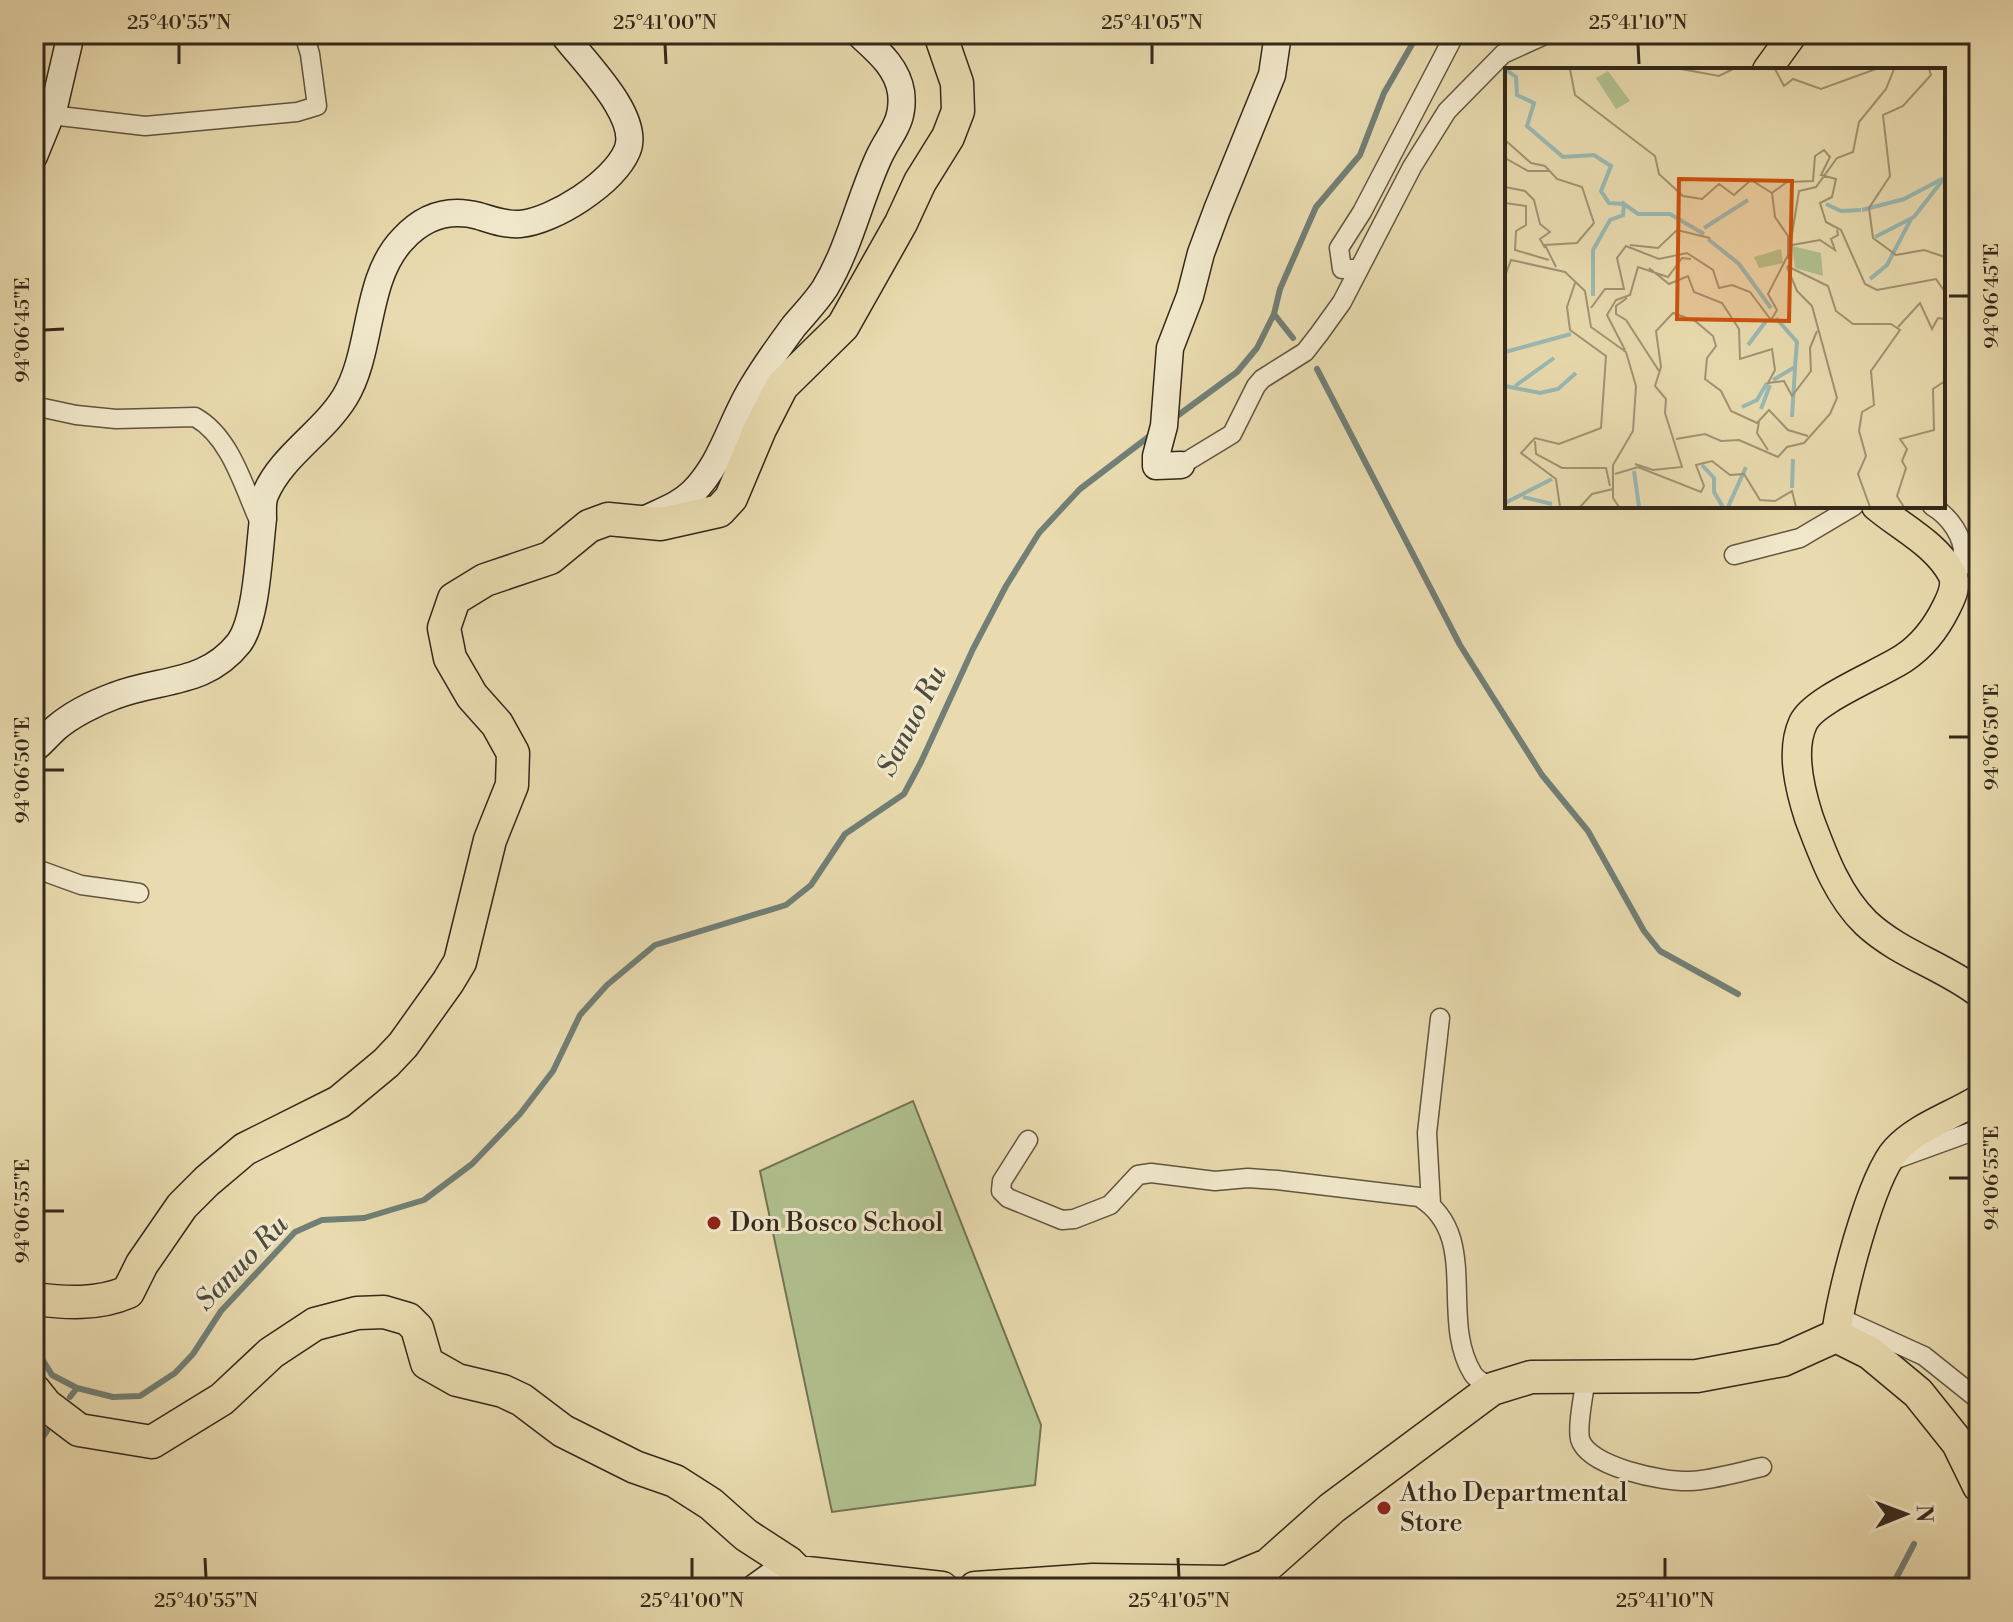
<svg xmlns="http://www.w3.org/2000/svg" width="2013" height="1622" viewBox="0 0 2013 1622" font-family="'Libre Bodoni',serif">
<rect width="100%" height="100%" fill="#e9dbaf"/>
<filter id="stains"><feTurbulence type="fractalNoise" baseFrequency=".0025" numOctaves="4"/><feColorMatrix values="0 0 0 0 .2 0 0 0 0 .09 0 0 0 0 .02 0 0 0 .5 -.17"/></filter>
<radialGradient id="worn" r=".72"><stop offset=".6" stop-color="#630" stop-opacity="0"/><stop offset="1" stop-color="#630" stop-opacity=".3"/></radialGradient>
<path fill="#b1c18f" stroke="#727454" stroke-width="2" d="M913,1101L1041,1425L1035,1485L832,1512L760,1171Z"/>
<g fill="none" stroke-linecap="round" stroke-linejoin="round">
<path stroke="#717f76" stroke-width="6" d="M1274,314L1293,338
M1317,369L1460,645L1542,775L1588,831L1644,931L1660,951L1738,994
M1173,419L1237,372L1257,348L1274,314L1280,289L1316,207L1360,155L1384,93L1418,34
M34,1346L52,1375L77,1388
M70,1397L77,1388L113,1397L140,1396L175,1373L193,1354L221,1311L295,1232L322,1220L364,1218L424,1200L472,1164L520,1114L553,1071L580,1015L607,985L655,945L786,905L811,885L845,834L904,794L921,762L973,649L1006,586L1039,533L1080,489L1151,435
M34,1449L47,1431
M1891,1588L1914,1544"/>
<g stroke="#61553f" stroke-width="21">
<path id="street" d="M51,115L145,126L297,112L317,106L310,54L304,34
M1358,269H1342L1339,248L1362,212L1455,34
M34,406L76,415L116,419L195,417C231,437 244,488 260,523
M1181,465L1232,434L1256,386L1262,379L1305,352L1319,334L1342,302L1412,167L1447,111L1503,54L1547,34
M1932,506C1949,516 1965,537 1963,558C1962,566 1957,575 1954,583
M1734,555L1800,538L1854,506
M34,868L81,885L139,893
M1028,1140L1002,1181L1001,1191L1008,1198L1062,1220L1074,1219L1110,1205L1138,1175L1151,1173L1215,1181L1248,1178L1277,1180L1419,1197C1482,1235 1438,1318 1473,1374C1477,1380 1486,1384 1492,1389
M1891,1161L1979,1129
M1431,1204L1427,1133L1440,1018
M1838,1317L1924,1356L1979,1400
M1586,1378C1584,1393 1577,1425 1580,1439C1588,1467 1663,1482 1690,1481C1713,1480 1739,1472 1762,1467"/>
</g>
<g stroke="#34281a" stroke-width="29">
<path id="secondary" d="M34,156L54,107L71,34
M1181,465L1156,466V456L1164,426L1170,348L1190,296L1201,253L1217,210L1272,75L1278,34
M646,519C662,511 680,505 693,492C723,462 731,421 753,386C765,366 780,345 794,326C804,314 816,302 825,288C849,248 859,201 878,159C889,134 905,123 901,92C897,66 876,50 859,34
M34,749C42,743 48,735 56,728C71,715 95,703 114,696C159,678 205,686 239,643C257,619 259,550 263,519C263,512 262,502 265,495C281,456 323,433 345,397C373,351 364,279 403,239C424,216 449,208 479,216C492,220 505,225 520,224C554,221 613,183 627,151C642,117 583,61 563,34
M754,1588L789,1563"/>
</g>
<g stroke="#34281a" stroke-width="31">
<path id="primary" d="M1767,70L1793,34
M1876,506C1902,528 1936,544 1952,574C1958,585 1951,598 1946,608C1936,628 1922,646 1904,658C1880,674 1813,700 1803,723C1790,751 1800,790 1809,818C1823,855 1837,895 1866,923C1899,954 1944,966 1979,993
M1836,1336C1840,1297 1871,1177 1896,1150C1918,1126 1952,1116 1979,1099"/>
</g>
<g stroke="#34281a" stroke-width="35">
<path id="highway" d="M34,1299C66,1303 98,1305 128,1292L142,1264L182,1206L207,1181L245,1149L339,1102L386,1063L403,1045L448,982L460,962L490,840L512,785L513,753L497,724L472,696L450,658L444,628L454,599L485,580L550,558L589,526L608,519L661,524L719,511L731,498L760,429L782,386L843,326L901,223L920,182L948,137L958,111L957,83L940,34
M34,1390L46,1405L79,1430L152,1442L222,1399L271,1353L315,1324L357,1313L384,1312L408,1319L417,1328L427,1363L457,1380L503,1391L522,1400L563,1431L635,1467L675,1481L711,1504L746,1535L789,1563L798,1572L942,1588
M975,1588L1093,1580L1227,1582L1268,1565L1332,1508L1492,1389L1531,1377L1697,1376L1783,1360L1836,1336L1870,1353L1918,1393L1958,1443L1979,1486"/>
</g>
<use href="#street" stroke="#f1e8cb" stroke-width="18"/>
<use href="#secondary" stroke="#f1e8cb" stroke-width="26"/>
<use href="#primary" stroke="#e9dbaf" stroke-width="28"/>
<use href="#highway" stroke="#e9dbaf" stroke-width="32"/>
</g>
<path fill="none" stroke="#34281a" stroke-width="3" d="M179,44V64M665,44L666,64M1152,44V64M1638,44L1639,64M1949,296H1969M44,330L64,329M1949,737H1969M44,770H64M1949,1178H1969M44,1211H64M205,1558L206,1578M692,1558V1578M1178,1558L1179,1578M1665,1558V1578"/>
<g fill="#8f2418" stroke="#f1e8cb" stroke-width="3">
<circle cx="714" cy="1223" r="8"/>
<circle cx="1384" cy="1508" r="8"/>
</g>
<g text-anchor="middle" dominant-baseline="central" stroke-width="6" stroke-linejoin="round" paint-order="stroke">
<g font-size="26" fill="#34281a" stroke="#f1e8cb" text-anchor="start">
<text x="730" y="1223">Don Bosco School</text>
<text x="1400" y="1493">Atho Departmental<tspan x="1400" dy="30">Store</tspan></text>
</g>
<g font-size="28" font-style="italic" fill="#4e4c40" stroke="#f1e8cb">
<text transform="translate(912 721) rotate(-63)">Sanuo Ru</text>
<text transform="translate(242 1263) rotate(-46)">Sanuo Ru</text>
</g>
</g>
<g transform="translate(1505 68)">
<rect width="440" height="440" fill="#e9dbaf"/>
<path d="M103,3L125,33L111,41L91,10ZM287,178L316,185L318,208L290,200ZM276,181L278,195L254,200L249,189Z" fill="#b1c18f"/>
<path fill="none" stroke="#9ab9b4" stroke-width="4" d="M0,1L11,9L12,27L29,35L22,58L58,89L89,87L106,98L96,123L104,135L119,136M321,136L336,143L356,142M357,142L399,131L437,111M199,160L243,132M370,169L409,149L440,109M203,171L234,196L266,240M365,211L382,197L406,151M88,228V182L105,152L118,147L119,136L133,146H165L199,166M243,277L261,253M0,284L66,266M268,312L290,299L292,274L271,250M0,318L35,325L53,321L71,305M10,318L49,290M237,339L252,332L262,315M256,341L265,317M287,349L290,300M197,397L209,410V424L218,439M129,403L134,439M287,420L288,391M18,429L47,436M0,435L47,411M223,439L241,399"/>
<path fill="none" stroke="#a19373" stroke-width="2" d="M65,1L70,27L150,88L154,106L178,128L197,131L214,116L229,127L246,112L267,125M176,1L214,8L228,1M270,1L279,18L288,11L316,21L371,1M424,1L426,7L398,38L378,47L385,108L364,140L368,170L391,187L419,182L440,189M0,72L26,95L40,98L52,111L77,119L89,155L72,175L40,177L51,199M0,90L23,103H44M0,119L20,123L29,132L35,156L45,164L35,171L40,180M0,135L21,138V157L11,163L10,182L44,192M125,177L153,180L172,162L205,170M287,177L315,172L330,182L326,171L333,167L332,162M283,191L294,123L311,119L332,90L348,84L354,54L381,21L389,1M282,198L323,218L331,243L348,256H386L395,262L366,303L369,337L357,344L354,363L361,388L353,406L365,439M144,200L164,216L183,208L189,224L217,235L234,261L235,291L267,281L270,302L263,315L279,313L287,328L306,303L305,280L312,263M0,208L6,192L60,204L80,223L86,259L121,284L131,318L128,363L108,397V430L114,439M122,230L111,238V246L121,252L154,303M86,240L100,221H119L112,190L121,178L154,191L182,185L208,202L214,220L227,217L245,224L266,252L272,242L263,226L283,187V168L270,149L267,125L282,114L308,113L310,88L319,82L325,89L316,107L331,111L327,129L315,135L321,154L336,162L360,216L372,222L431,211L440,224M393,259L415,235L427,261L433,250L440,251M120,282L102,247L111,232L125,227L133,199L163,209L177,190L186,191M254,354L252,365L263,382M171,371L200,366L216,373L234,372L273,389L282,379L299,375L325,346L332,330L307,238L292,223L282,199M30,373L31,386L57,400H101L105,418M130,396L148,402L177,399L160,345L161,331L150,318L156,299L151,263L168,245L190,253L208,268L211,278L202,290L200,311L216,323L226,343L252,355L264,342L283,362L303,368M110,406L133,399L196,424L199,418L191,397L207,393L225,407L239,406L255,432L270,433L287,423L291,439M55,439L51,411L16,385L30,370L54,376L96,360L101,288L65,262L62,239L70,215M75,439L87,426L108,421M399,439L392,428L401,400L397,393L402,381L395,371L429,362L428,321L440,313"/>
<path fill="#cd520e" fill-opacity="0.15" stroke="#cd520e" stroke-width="4" d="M174,111L287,113L284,253L172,251Z"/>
<rect width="440" height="440" fill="none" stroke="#34281a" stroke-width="4"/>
</g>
<rect width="2013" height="1622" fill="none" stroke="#e9dbaf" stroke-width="88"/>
<g transform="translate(1905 1514) rotate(89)" stroke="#f1e8cb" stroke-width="6" paint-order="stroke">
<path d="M0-6L14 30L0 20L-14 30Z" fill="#34281a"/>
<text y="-12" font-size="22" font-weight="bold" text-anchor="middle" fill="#34281a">N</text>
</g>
<rect x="44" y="44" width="1925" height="1534" fill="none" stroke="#34281a" stroke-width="3"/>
<g font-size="20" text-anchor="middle" fill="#34281a">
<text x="179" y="29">25°40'55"N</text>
<text x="665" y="29">25°41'00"N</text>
<text x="1152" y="29">25°41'05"N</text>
<text x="1638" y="29">25°41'10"N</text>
<text transform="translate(1991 296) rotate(-90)" y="7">94°06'45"E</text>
<text transform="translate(22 330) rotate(-90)" y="7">94°06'45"E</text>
<text transform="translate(1991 737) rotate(-90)" y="7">94°06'50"E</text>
<text transform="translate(22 770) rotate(-90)" y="7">94°06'50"E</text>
<text transform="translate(1991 1178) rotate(-90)" y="7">94°06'55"E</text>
<text transform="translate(22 1211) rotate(-90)" y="7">94°06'55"E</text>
<text x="206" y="1607">25°40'55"N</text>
<text x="692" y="1607">25°41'00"N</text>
<text x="1179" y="1607">25°41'05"N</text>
<text x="1665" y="1607">25°41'10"N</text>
</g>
<rect width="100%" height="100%" filter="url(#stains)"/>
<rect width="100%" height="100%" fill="url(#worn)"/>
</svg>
